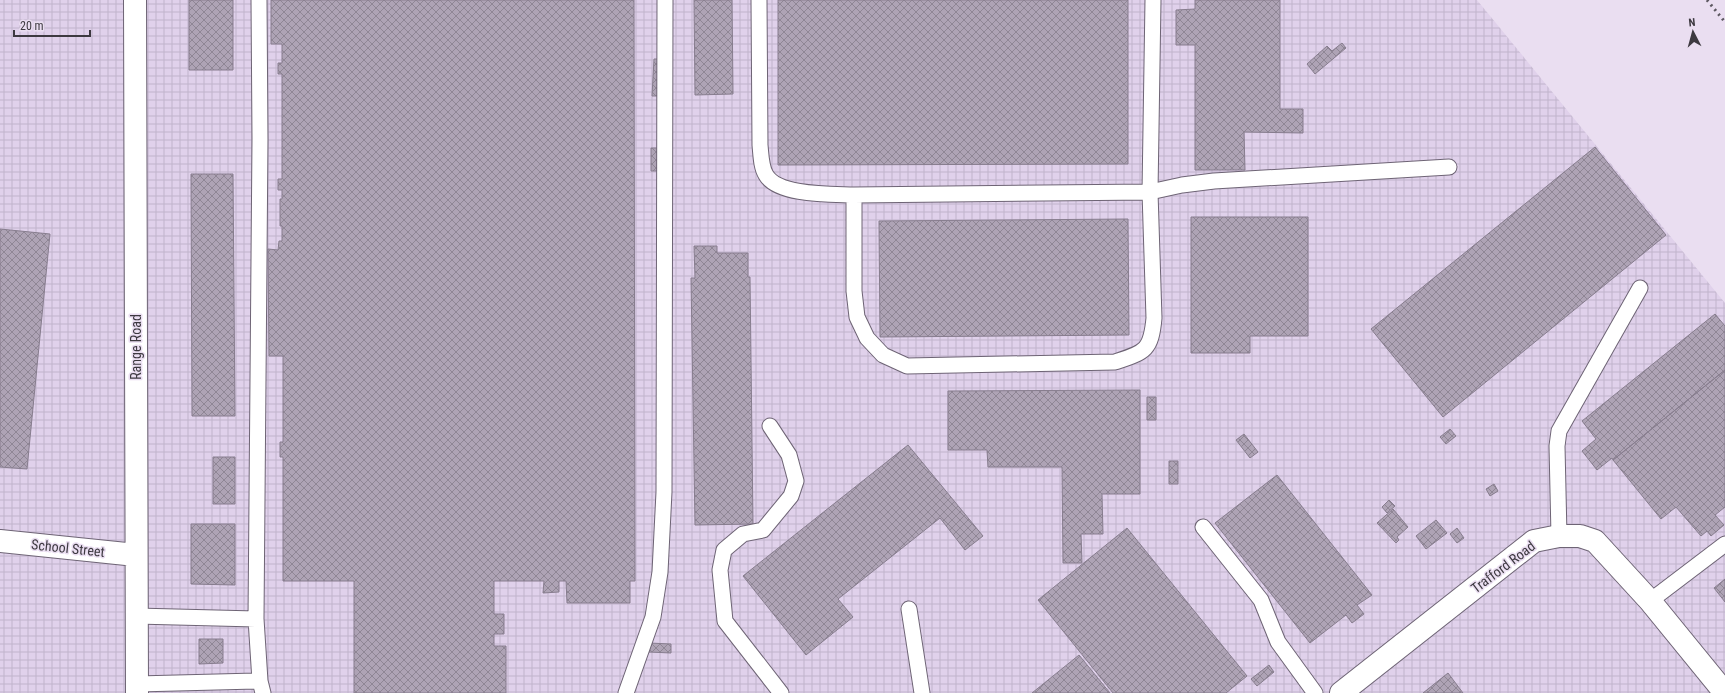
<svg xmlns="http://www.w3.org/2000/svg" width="1725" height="693" viewBox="0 0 1725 693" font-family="'Roboto Condensed',sans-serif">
<defs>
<pattern id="industrial-grid" width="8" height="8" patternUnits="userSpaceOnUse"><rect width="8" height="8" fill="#e0d1eb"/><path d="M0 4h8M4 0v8" fill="none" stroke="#c1b4cb"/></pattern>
<pattern id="building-cross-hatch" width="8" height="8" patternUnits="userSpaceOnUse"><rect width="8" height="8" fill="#aea3b5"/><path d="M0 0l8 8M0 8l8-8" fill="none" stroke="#8f8695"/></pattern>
</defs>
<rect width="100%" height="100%" fill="#eadef1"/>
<path fill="url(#industrial-grid)" d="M0,0H1477L1725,303V693H0Z"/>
<path fill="url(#building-cross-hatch)" stroke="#877d8e" d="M189,0H233V70H189Z
M271,0H634L635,581H630V603H567L566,581H559V592L543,593L544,581H494V614H504V634H494V646H506V693H354V581H283V457H280V442H283V356H269L268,249L278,250L279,241H282V226H280V199H282V190H278V179H282V74H278V63H282V44H271Z
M694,0H732L733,94L695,95Z
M778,0H1128V164L778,165Z
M1195,0H1280V109H1303V133L1244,132L1245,170H1195V45H1176V10L1195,9Z
M1342,43L1346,48L1315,74L1307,64L1327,46L1332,51Z
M654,59H666L664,96H652Z
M1595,147L1666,235L1443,417L1371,329Z
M651,148H663L662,171H651Z
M191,174H233L235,416H192Z
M1191,217H1308V336H1250V353H1191Z
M1128,219L1129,335L880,337L879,221Z
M0,229L50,234L27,469L0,467Z
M694,246H717V253H748V277H750L753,524L695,525L691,278H695Z
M1715,314L1725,326V370L1613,460L1612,458L1597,470L1582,451L1596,439L1582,421Z
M1725,370V507L1715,515L1724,525L1711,536L1707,531L1701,536L1676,507L1661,519L1613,460Z
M1140,390V494H1102L1103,534H1081L1082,563H1063L1062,467H988L987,450H948V391Z
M1147,397H1156V420H1147Z
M1450,429L1456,436L1446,444L1440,437Z
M1244,434L1258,452L1250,458L1236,440Z
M908,445L983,536L965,550L940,518L838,599L853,617L806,655L743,576Z
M213,457H235V504H213Z
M1169,461H1178V484H1169Z
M1277,475L1372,595L1357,605L1364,614L1352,623L1346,615L1310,643L1215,523Z
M1494,484L1498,491L1490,496L1486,489Z
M1389,500L1395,506L1387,513L1382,507Z
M1393,509L1408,527L1397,537L1399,540L1396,543L1377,523Z
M1436,520L1447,533L1426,549L1416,536Z
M191,524H235V585L191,584Z
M1127,528L1247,676L1226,693H1113L1038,600Z
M1457,528L1464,538L1457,543L1450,534Z
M1725,579V602L1714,588Z
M199,639H223V663L199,664Z
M649,643L671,644V653L649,652Z
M1079,655L1110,693H1032Z
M1269,665L1274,672L1257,686L1251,679Z
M1448,673L1463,693H1423Z"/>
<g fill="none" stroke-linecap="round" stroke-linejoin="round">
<g stroke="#6e6475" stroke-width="17">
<path id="lane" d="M259,0L260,139L256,619L260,681L263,693
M759,0L760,145C761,155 761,167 766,175C778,196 832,194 854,195L1150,192L1182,185L1214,181L1449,167
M854,195V291L857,317L867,338L883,355L907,366L1115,362C1145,352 1151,351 1154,318L1150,192L1153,0
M770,426L789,455L796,481L791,496L763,530L743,534L724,550L720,570L725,621L781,693
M1203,527L1261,600L1278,642L1315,693
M1559,536L1557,446L1559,431L1640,288
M1650,601L1725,544
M909,609L922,693
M136,616L256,619
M137,684L260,681
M626,693L653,617L660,572L664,492L665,0"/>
</g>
<g stroke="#6e6475" stroke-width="24">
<path id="street" d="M135,0L137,693
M0,541L136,555
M1341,693L1534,541L1559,536H1580L1595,541L1650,601L1725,693"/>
</g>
<use href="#lane" stroke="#fff" stroke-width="15"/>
<use href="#street" stroke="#fff" stroke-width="22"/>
<path stroke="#5d5861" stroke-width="3" stroke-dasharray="2 4" stroke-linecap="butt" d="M1707,0L1725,22"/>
</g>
<g text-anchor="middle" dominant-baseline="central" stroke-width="3" stroke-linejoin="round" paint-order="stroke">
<g font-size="14" fill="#3d3940" stroke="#eadef1">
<text transform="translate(136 347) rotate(-90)">Range Road</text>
<text transform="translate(68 548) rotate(6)">School Street</text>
<text transform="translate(1503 567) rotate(-37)">Trafford Road</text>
</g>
</g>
<g transform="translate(1693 32) rotate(354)" stroke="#eadef1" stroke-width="3" paint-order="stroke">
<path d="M0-3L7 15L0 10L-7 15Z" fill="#3d3940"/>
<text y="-6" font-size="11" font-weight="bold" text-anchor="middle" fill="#3d3940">N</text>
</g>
<path d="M14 30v6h76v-6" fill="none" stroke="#3d3940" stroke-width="2"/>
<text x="20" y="30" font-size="12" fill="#3d3940" stroke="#eadef1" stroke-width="3" paint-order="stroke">20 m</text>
</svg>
